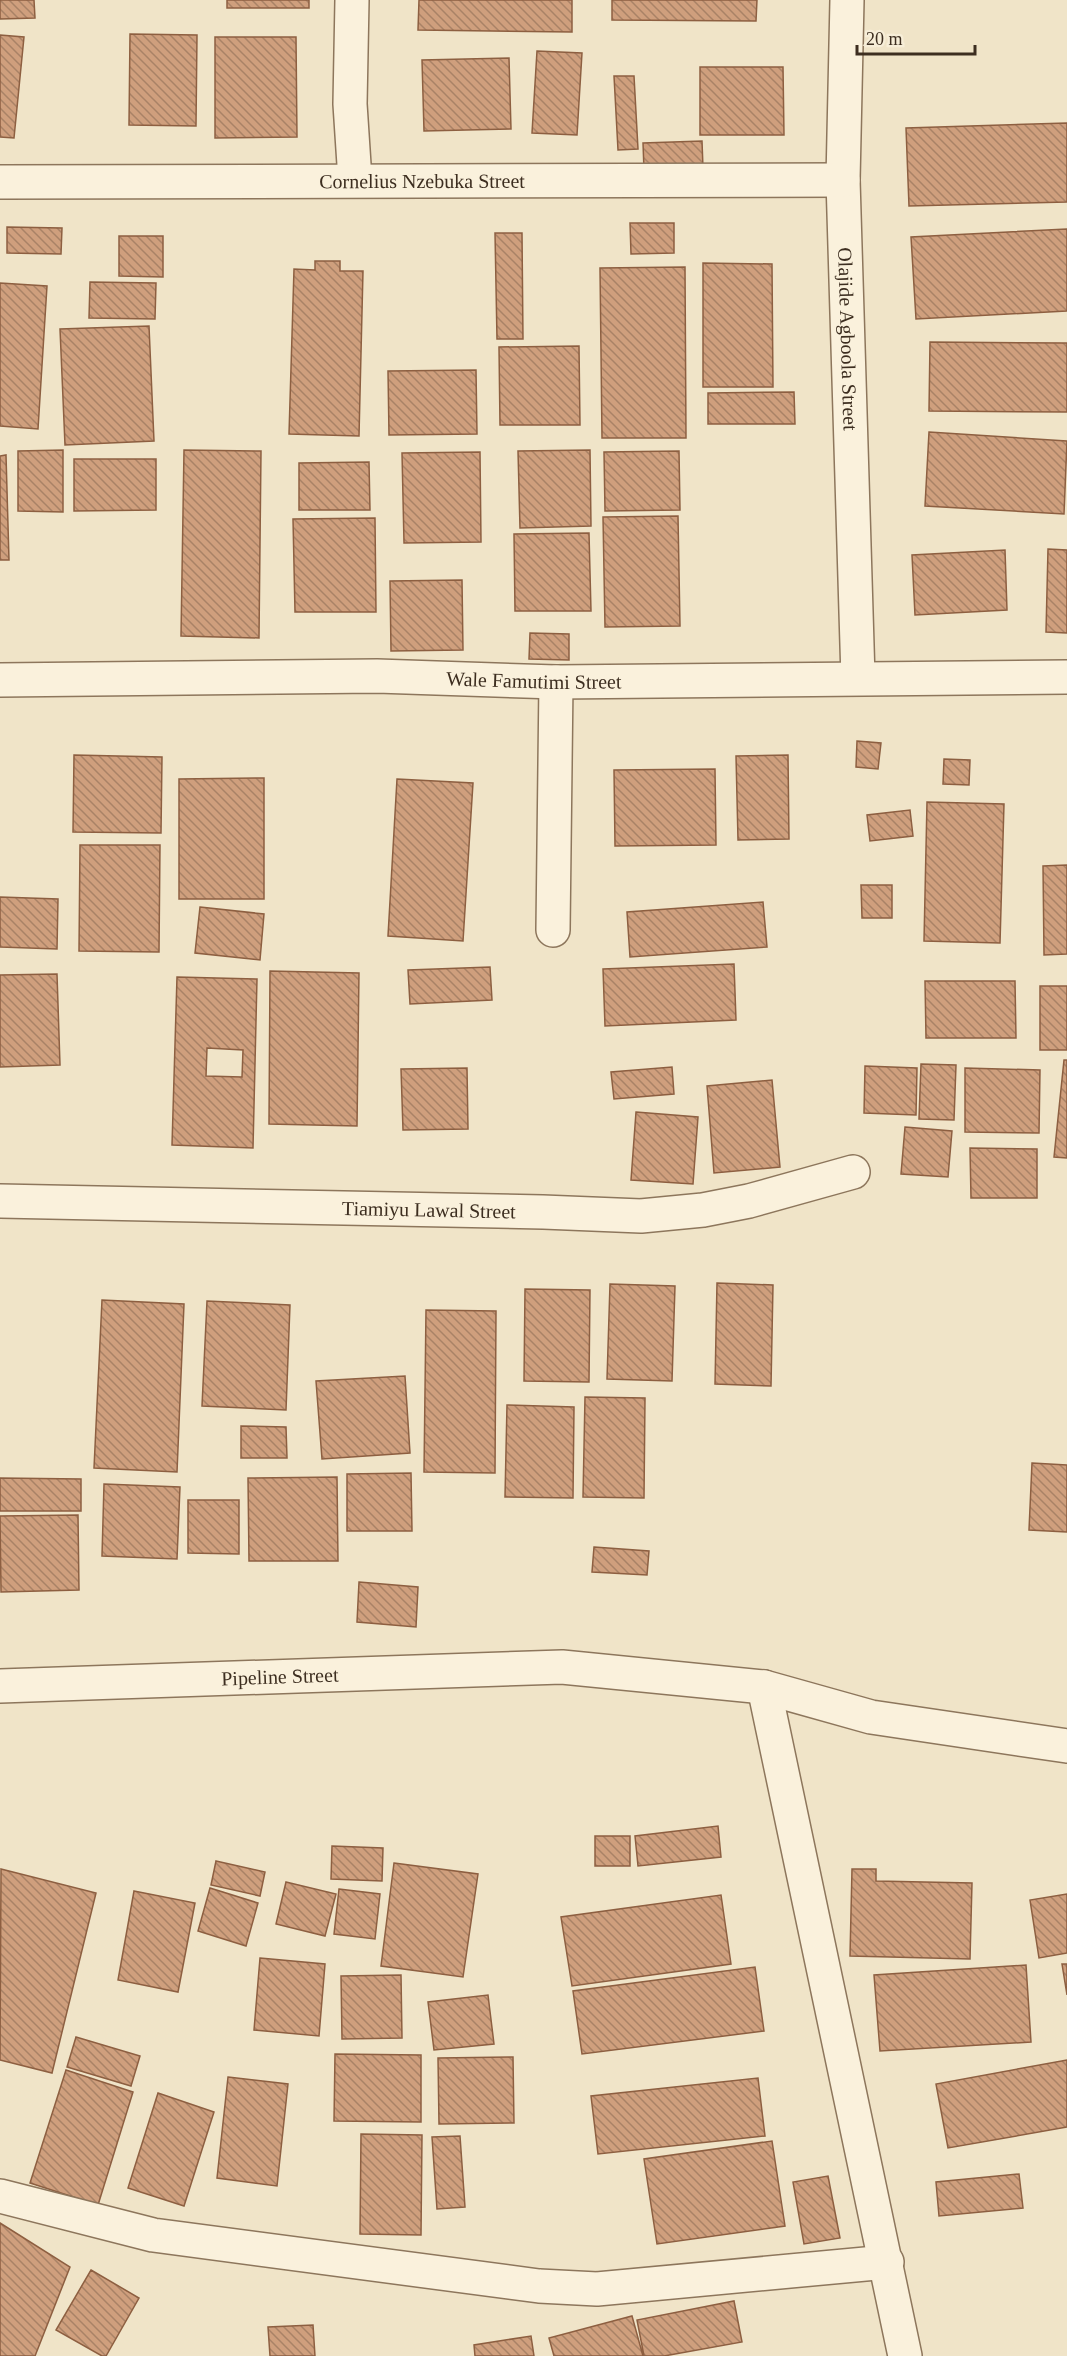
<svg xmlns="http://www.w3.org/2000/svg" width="1067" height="2356" viewBox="0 0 1067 2356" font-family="Georgia,serif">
<defs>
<pattern id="building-back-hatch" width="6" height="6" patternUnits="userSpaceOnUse" patternTransform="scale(1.5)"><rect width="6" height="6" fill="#cf9f7d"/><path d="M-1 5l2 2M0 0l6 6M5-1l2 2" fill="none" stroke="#a98266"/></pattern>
</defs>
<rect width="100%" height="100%" fill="#f0e4c8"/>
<path fill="url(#building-back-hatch)" stroke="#8d5f41" stroke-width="1.5" fill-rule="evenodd" d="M0,0H34L35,18L0,19Z
M227,0H309V8H227Z
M419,0H572V32L418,30Z
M612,0H757L756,21L612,20Z
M130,34L197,35L196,126L129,125Z
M0,35L24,37L14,138L0,137Z
M215,37H296L297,137L215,138Z
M537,51L582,53L577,135L532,133Z
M509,58L511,129L424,131L422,60Z
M700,67H783L784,135H700Z
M614,76H634L638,149L618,150Z
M1067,123V202L909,206L906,128Z
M702,141L703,168L644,170L643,143Z
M630,223H674V253L631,254Z
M7,227L62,228L61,254L7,253Z
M1067,229V311L916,319L911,237Z
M495,233H522L523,339H497Z
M119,236H163V277L119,276Z
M315,261H340V271H363L359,436L289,434L294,269L315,270Z
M703,263L772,264L773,387H703Z
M685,267L686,438H602L600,268Z
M90,282L156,283L155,319L89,318Z
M0,283L47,286L38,429L0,426Z
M149,326L154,441L65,445L60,329Z
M930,342L1067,343V412L929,411Z
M579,346L580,425H500L499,347Z
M476,370L477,434L389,435L388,371Z
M794,392L795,424H708V393Z
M929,432L1067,441L1064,514L925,506Z
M63,450V512L18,511V451Z
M184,450L261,451L259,638L181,636Z
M590,450L591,526L520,528L518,451Z
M679,451L680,510L605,511L604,452Z
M480,452L481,542L404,543L402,453Z
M6,455L9,560H0V456Z
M74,459H156V510L74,511Z
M369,462L370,510H299V463Z
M678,516L680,626L605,627L603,517Z
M375,518L376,612H295L293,519Z
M589,533L591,611H515L514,534Z
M1048,549L1067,550V633L1046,632Z
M1005,550L1007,610L915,615L912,555Z
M462,580L463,650L391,651L390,581Z
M530,633L569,634V660L529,659Z
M857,741L881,743L878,769L856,767Z
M74,755L162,757L161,833L73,832Z
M788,755L789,839L738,840L736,756Z
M944,759L970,760L969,785L943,784Z
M715,769L716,845L615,846L614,770Z
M264,778V899H179V779Z
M397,779L473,783L463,941L388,936Z
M927,802L1004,804L1000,943L924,941Z
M910,810L913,836L870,841L867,815Z
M80,845H160L159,952L79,951Z
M1067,865V954L1044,955L1043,866Z
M861,885H892V918H862Z
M0,897L58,899L57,949L0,947Z
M763,902L767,947L630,957L627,912Z
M200,907L264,914L260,960L195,953Z
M734,964L736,1020L605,1026L603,969Z
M490,967L492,1000L410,1004L408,970Z
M270,971L359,973L357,1126L269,1124Z
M57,974L60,1065L0,1067V975Z
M177,977L257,979L253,1148L172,1145ZM207,1048L243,1050L242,1077L206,1076Z
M925,981H1015L1016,1038H926Z
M1040,986H1067V1050H1040Z
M1064,1060H1067V1158L1054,1157Z
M921,1064L956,1065L954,1120L919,1119Z
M865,1066L917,1068L916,1115L864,1113Z
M672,1067L674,1094L614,1099L611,1072Z
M467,1068L468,1129L403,1130L401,1069Z
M965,1068L1040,1070L1039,1133L965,1132Z
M772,1080L780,1167L714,1173L707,1086Z
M636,1112L698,1117L693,1184L631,1180Z
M905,1127L952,1131L948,1177L901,1174Z
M970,1148L1037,1149V1198H971Z
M717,1283L773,1285L771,1386L715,1384Z
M610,1284L675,1286L672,1381L607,1379Z
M525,1289L590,1290L589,1382L524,1381Z
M102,1300L184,1304L177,1472L94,1468Z
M207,1301L290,1305L286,1410L202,1406Z
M426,1310L496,1311L495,1473L424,1472Z
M405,1376L410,1453L322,1459L316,1381Z
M585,1397L645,1398L644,1498L583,1497Z
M507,1405L574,1407L573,1498L505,1497Z
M241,1426L286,1427L287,1458H241Z
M1032,1463L1067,1465V1532L1029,1530Z
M411,1473L412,1531H347V1474Z
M337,1477L338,1561H249L248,1478Z
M0,1478L81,1479V1511H0Z
M104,1484L180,1487L177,1559L102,1556Z
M188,1500H239V1554L188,1553Z
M78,1515L79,1590L1,1592L0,1516Z
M594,1547L649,1551L647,1575L592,1572Z
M359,1582L418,1587L416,1627L357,1622Z
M718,1826L721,1857L638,1866L635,1836Z
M595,1836H630V1866H595Z
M332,1846L383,1848L382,1881L331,1879Z
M216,1861L265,1872L260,1896L211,1885Z
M394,1863L478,1874L463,1977L381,1966Z
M1,1869L96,1893L52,2073L0,2060Z
M852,1869H876V1881L972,1883L970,1959L850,1956Z
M286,1882L336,1894L325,1936L276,1924Z
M210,1888L258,1903L246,1946L198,1931Z
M339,1889L380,1894L375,1939L334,1934Z
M134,1891L195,1903L178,1992L118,1980Z
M1067,1894V1953L1039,1958L1030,1900Z
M721,1895L731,1964L572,1986L561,1917Z
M260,1958L325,1964L319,2036L254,2030Z
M1062,1964H1067V1995Z
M1026,1965L1031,2042L880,2051L874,1975Z
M755,1967L764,2031L582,2054L573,1991Z
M401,1975L402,2038L342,2039L341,1976Z
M488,1995L494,2044L434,2050L428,2002Z
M76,2037L140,2056L131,2086L67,2067Z
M335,2054L421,2055V2122L334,2121Z
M513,2057L514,2123L439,2124L438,2058Z
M1067,2060V2127L948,2148L936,2084Z
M66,2070L133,2092L98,2205L30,2183Z
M228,2077L288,2084L277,2186L217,2178Z
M758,2078L765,2136L598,2154L591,2096Z
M158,2093L214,2112L184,2206L128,2188Z
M361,2134L422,2135L421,2235L360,2234Z
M460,2136L465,2207L437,2209L432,2137Z
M772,2141L785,2226L657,2244L644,2159Z
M1019,2174L1023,2208L939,2216L936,2182Z
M828,2176L840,2238L804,2244L793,2182Z
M0,2223L70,2267L35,2356H0Z
M91,2270L139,2298L106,2356H102L56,2330Z
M734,2301L742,2342L664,2356H644L637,2320Z
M632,2316L643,2356H554L549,2338Z
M313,2325L315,2356H270L268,2327Z
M531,2336L534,2356H475L474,2345Z"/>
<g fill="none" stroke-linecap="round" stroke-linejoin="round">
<g stroke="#8d765c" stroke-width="36">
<g id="minor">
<path d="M352,0L350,104L355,180"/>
<path id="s1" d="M847,0L843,180L858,678"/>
<path id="s2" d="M0,182L843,180"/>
<path id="s3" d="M0,680L377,676L556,682L1067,677"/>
<path d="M553,930L556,682"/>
<path id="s4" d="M0,1201L543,1212L641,1216L703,1210L749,1201L853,1172"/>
<path id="s5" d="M0,1686L562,1667L764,1687L871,1717L1067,1746"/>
<path d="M764,1687L905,2356"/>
<path d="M0,2196L153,2235L539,2286L597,2289L887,2262"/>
</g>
</g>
<use href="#minor" stroke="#faf1dc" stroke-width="33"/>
</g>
<g text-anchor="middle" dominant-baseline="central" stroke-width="5" stroke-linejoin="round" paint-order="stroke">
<g font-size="20" fill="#3d2e20" stroke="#f7eed8">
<text stroke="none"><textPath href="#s2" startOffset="422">Cornelius Nzebuka Street</textPath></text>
<text stroke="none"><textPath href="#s1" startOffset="339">Olajide Agboola Street</textPath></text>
<text stroke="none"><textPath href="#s3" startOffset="534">Wale Famutimi Street</textPath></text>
<text stroke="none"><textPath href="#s4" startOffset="429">Tiamiyu Lawal Street</textPath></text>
<text stroke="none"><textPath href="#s5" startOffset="280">Pipeline Street</textPath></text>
</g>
</g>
<path d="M857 45v9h118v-9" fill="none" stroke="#3d2e20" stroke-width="3"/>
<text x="866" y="45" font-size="18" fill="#3d2e20" stroke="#f7eed8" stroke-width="4.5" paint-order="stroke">20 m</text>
</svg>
